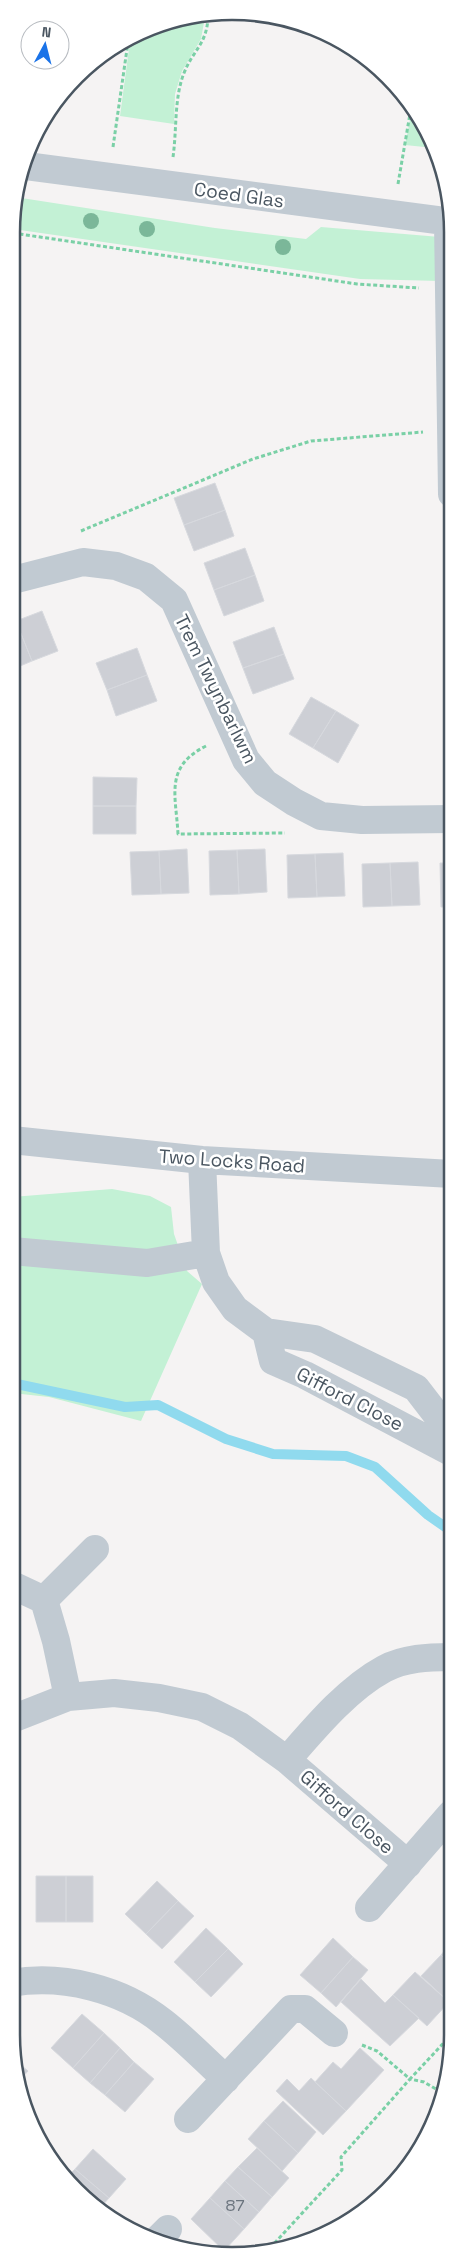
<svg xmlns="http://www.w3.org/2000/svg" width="464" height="2267" viewBox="0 0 464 2267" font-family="'Space Grotesk',sans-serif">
<rect width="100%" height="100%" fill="#f5f3f3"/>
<path fill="#c3f1d5" d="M205,17L201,39L182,71L175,94L174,124L120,116L130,41L175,19Z
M412,110L430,135L434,148L405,145Z
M15,197L215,228L306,239L321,227L440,237V281L360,279L13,229V203Z
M112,1189L150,1196L171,1207L174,1234L187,1271L202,1284L141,1421L49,1397L12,1393V1197Z"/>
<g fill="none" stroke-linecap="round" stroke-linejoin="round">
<path stroke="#90daee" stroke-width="10" d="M12,1383L125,1407L158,1405L226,1439L273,1454L346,1456L375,1467L428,1515L451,1531"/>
</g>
<path fill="#cdcfd5" stroke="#d7d9de" d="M215,483L225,510L184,525L174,498Z
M225,510L234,536L194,551L184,525Z
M245,548L255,575L214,590L204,563Z
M255,575L264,601L224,616L214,590Z
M42,611L58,651L32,661L16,621Z
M16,621L32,661L13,669V623Z
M274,627L284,654L243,668L233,642Z
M137,648L147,675L107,690L96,663Z
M284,654L294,679L253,694L243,668Z
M147,675L157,701L116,716L107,690Z
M311,697L336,711L313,748L289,734Z
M336,711L359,725L338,763L313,748Z
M93,777L137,778L136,806H93Z
M93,806H136V834H93Z
M187,849L189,893L161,894L159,851Z
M265,849L267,892L239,894L237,850Z
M237,850L239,894L210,895L209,851Z
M159,851L161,894L132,895L130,852Z
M343,853L345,896L317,897L315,854Z
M315,854L317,897L288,898L287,855Z
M418,862L420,905L392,906L390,863Z
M390,863L392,906L363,907L362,864Z
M440,863H452V907H441Z
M36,1876H66V1922H36Z
M66,1876H93V1922H66Z
M157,1881L178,1901L146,1934L125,1914Z
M178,1901L194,1916L162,1949L146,1934Z
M206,1928L228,1949L195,1982L174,1962Z
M333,1938L353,1957L321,1993L300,1975Z
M451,1943V1965L441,1955Z
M228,1949L243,1964L211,1997L195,1982Z
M441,1955L451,1965V2000L449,2002L421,1976Z
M353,1957L368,1970L336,2007L321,1993Z
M415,1972L449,2002L427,2026L393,1995Z
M361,1979L385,2003L393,1995L419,2018L390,2046L341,2002Z
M82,2014L104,2033L73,2068L51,2048Z
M104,2033L120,2048L90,2083L73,2068Z
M120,2048L134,2062L105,2095L90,2083Z
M360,2048L384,2070L346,2111L315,2082L333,2062L341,2069Z
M16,2061L28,2071L20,2080Z
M134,2062L154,2079L125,2112L105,2095Z
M311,2078L346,2111L323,2135L276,2091L287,2079L299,2091Z
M283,2101L316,2132L298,2153L264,2121Z
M264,2121L298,2153L282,2171L248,2139Z
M257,2148L289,2178L272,2197L238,2167Z
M93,2149L126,2179L109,2198L75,2169Z
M238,2167L272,2197L259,2212L225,2181Z
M75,2169L109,2198L100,2208L76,2191L67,2177Z
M225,2181L259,2212L244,2229L210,2198Z
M210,2198L244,2229L224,2251L191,2219Z"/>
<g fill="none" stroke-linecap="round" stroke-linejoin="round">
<path stroke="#7ad0a6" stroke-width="3" stroke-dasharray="4 2.5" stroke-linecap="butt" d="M113,147L128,42
M173,157C177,129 174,98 184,73C193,50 207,44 208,17
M398,184L411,108
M13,233L357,284L419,288
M81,531L253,459L311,441L423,432
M206,746C164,767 176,795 178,834L285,833
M362,2045L377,2051L410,2079L451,2035
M270,2248L342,2170L341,2157L410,2079L424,2082L441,2092"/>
<path stroke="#c1cad2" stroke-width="28" d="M26,166L452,222
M448,222L452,494
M13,580L83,562L116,566L146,577L174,600L246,760L265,783L294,802L321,816L362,820L452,819
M12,1140L202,1160L452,1174
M202,1160L206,1253L216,1282L235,1309L266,1332L315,1339L416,1388L436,1414L451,1421
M12,1251L147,1263L206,1253
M266,1332L273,1361L305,1375L451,1452
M12,1585L44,1600L56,1641L68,1697
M44,1600L95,1549
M12,1719L68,1697L114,1693L159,1698L202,1707L240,1726L287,1760L408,1864
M287,1760C314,1729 347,1689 384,1669C404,1658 429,1657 451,1657
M369,1908L451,1814
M11,1983C63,1974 122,1989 163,2022C185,2039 205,2060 226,2079
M188,2119L291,2009H305L334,2033
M158,2239L168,2229"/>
</g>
<g fill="#7bb799">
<circle cx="91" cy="221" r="8"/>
<circle cx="147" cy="229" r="8"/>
<circle cx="283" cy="247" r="8"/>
</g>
<g text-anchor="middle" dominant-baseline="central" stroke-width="5" stroke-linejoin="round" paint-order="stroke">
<g font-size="16" fill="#6b747e">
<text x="235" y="2205">87</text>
</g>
<g font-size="19" fill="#4a5661" stroke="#fff">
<text transform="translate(239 195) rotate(8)">Coed Glas</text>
<text transform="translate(216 689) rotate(64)">Trem Twynbarlwm</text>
<text transform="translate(232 1161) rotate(4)">Two Locks Road</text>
<text transform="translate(350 1399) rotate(27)">Gifford Close</text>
<text transform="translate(347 1812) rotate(41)">Gifford Close</text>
</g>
</g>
<path d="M0 0H464V2267H0ZM232 20H232A212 212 0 0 1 444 232V2035A212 212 0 0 1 232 2247H232A212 212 0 0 1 20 2035V232A212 212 0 0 1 232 20Z" fill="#fff" fill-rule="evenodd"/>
<path fill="none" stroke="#4a5661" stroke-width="2.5" d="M232 20H232A212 212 0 0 1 444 232V2035A212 212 0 0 1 232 2247H232A212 212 0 0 1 20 2035V232A212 212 0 0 1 232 20Z"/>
<g transform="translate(45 45) rotate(7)"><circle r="24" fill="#ffffff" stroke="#b7bbc0"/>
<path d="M0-4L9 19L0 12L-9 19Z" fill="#1a73e8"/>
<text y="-8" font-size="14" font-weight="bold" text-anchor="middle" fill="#4a5661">N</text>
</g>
</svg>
